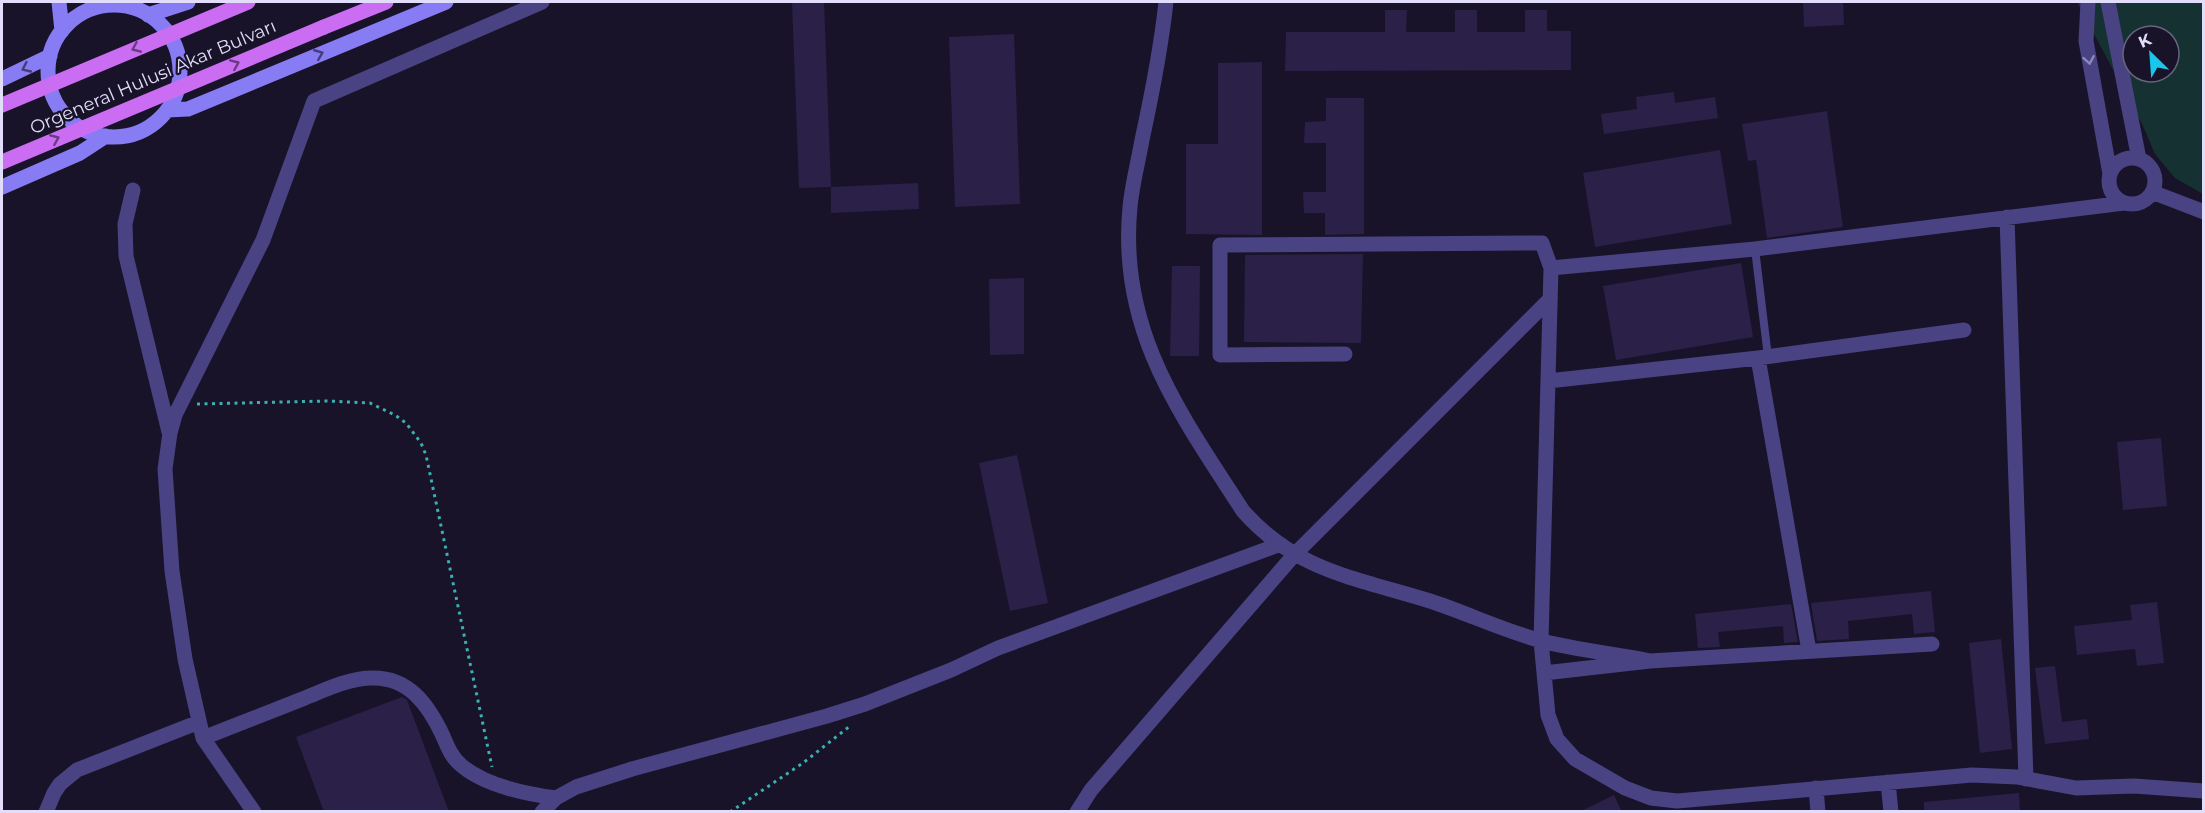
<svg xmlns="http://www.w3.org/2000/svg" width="2205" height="813" viewBox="0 0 2205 813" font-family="Montserrat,sans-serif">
<rect width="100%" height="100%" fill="#181328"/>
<path fill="#163132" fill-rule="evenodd" d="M2077,2H2203V194L2175,178L2155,154L2143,126ZM2133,36H2169V72H2133Z"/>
<path fill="#2b2048" d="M792,2H824L831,187L799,188Z
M1803,2H1843L1844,25L1804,27Z
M1385,10H1407L1406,32H1455V10H1477V32H1525V10H1547V31H1571V70L1285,71L1286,32H1385Z
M1014,34L1020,204L955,207L949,37Z
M1262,62V235L1186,234V144H1218V63Z
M1674,92L1675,103L1715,97L1718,118L1604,134L1601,114L1637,109L1636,97Z
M1326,98H1364V234L1325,235V213H1304L1303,192H1326V143H1304L1305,122L1326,121Z
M1827,111L1843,227L1767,238L1756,160L1748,161L1742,124Z
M1720,150L1732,224L1595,247L1583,173Z
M918,183L919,209L831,213V187Z
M1363,254L1361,343L1244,342L1245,255Z
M1741,263L1753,337L1616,360L1603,286Z
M1172,266H1200L1199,356H1170Z
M1024,278V354L990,355L989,279Z
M2161,438L2167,506L2123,510L2117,442Z
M1017,455L1048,603L1010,611L979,463Z
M1931,591L1935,632L1914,634L1912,614L1848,621L1849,639L1817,641L1811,603Z
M2157,602L2164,663L2137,666L2135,649L2077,655L2074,626L2132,620L2130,605Z
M1791,604L1798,642L1784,643L1783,626L1718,632L1720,647L1698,648L1695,614Z
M2001,639L2012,749L1980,753L1969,643Z
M2055,666L2062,722L2087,719L2089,739L2045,744L2035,668Z
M402,697L407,700L449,812H324L296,737Z
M2019,793L2020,812H1924V802Z
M1614,795L1622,812H1579Z"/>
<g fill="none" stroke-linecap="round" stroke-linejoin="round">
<path stroke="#3bb0b2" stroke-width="3" stroke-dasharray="3 4.5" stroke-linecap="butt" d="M197,404L327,401L370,403L395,415L406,423L421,443L426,455L492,767
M730,812L803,763L850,726"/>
<path stroke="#494283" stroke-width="8" d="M1755,249L1768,357"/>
<path stroke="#494283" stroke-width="15" d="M1166,2C1161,48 1152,94 1142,140C1138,163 1132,185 1130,207C1118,331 1180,413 1243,511C1297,572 1357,578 1430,601C1467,613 1504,631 1542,641C1577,650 1615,654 1650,661
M2088,2L2086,41L2110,174
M2108,2L2139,159
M2109 181a23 23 0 1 1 46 0a23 23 0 1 1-46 0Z
M133,190L125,224L126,256L169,432
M2152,192L2204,212
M2007,217L2026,779
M1551,268L1755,249L2124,203
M1345,354L1220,355V245L1542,243L1551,268L1541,641L1548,715L1557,739L1575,759L1625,788L1651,798L1677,801L1972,775L2017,777L2076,788L2134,786L2204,791
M1758,358L1809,651
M1548,381L1758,358L1964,330
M1544,673L1650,661L1932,644
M203,738C237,725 271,711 305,698C325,690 347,679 370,678C408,676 428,704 443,736C448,748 452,758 462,766C486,786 526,794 556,798
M1888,782L1891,812
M1816,788L1818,812
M46,812L54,793L60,784L77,770L199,722
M254,812L203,738L185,659L172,571L165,469L170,433L175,415L263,240L314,101L542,2
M542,812L556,798L576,787L632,769L827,716L865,704L951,670L998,648L1278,545
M1077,812L1091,790L1294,555L1550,299"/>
<path stroke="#887cf4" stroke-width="15" d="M59,2L62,31
M48 71a66 66 0 1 1 132 0a66 66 0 1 1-132 0Z
M148,15L188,2
M2,79L50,56
M167,110L188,109L446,2
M2,187L80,153L106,136"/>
<path stroke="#cb6df3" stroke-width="15" d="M324,27L386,2"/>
<path stroke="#cb6df3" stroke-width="15" d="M2,105L248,2
M2,162L324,27"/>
</g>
<defs><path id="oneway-chevron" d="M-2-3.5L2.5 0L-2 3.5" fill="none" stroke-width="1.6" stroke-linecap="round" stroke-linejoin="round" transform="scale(1.5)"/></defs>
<g stroke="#693b83">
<use href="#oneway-chevron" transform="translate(136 48) rotate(157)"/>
<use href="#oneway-chevron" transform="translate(235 64) rotate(-23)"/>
<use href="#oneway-chevron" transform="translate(55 139) rotate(-23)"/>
</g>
<g stroke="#453d7a">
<use href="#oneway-chevron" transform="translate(319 54) rotate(-22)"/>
<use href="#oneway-chevron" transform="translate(26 68) rotate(155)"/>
</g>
<use stroke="#8e88b9" href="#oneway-chevron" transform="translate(2089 60) rotate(80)"/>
<g text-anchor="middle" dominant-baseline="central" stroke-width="4.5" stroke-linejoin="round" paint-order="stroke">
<g font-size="18" fill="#e3ddfc" stroke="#181328">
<text transform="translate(153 77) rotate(-23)">Orgeneral Hulusi Akar Bulvarı</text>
</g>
</g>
<rect width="2205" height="813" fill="none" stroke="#e3ddfc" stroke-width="6"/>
<g transform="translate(2151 54) rotate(335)"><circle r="28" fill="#181328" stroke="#69647d" stroke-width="1.5"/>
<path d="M0-4.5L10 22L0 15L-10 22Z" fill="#19c6ec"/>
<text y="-9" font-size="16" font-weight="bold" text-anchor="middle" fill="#e3ddfc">K</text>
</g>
</svg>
